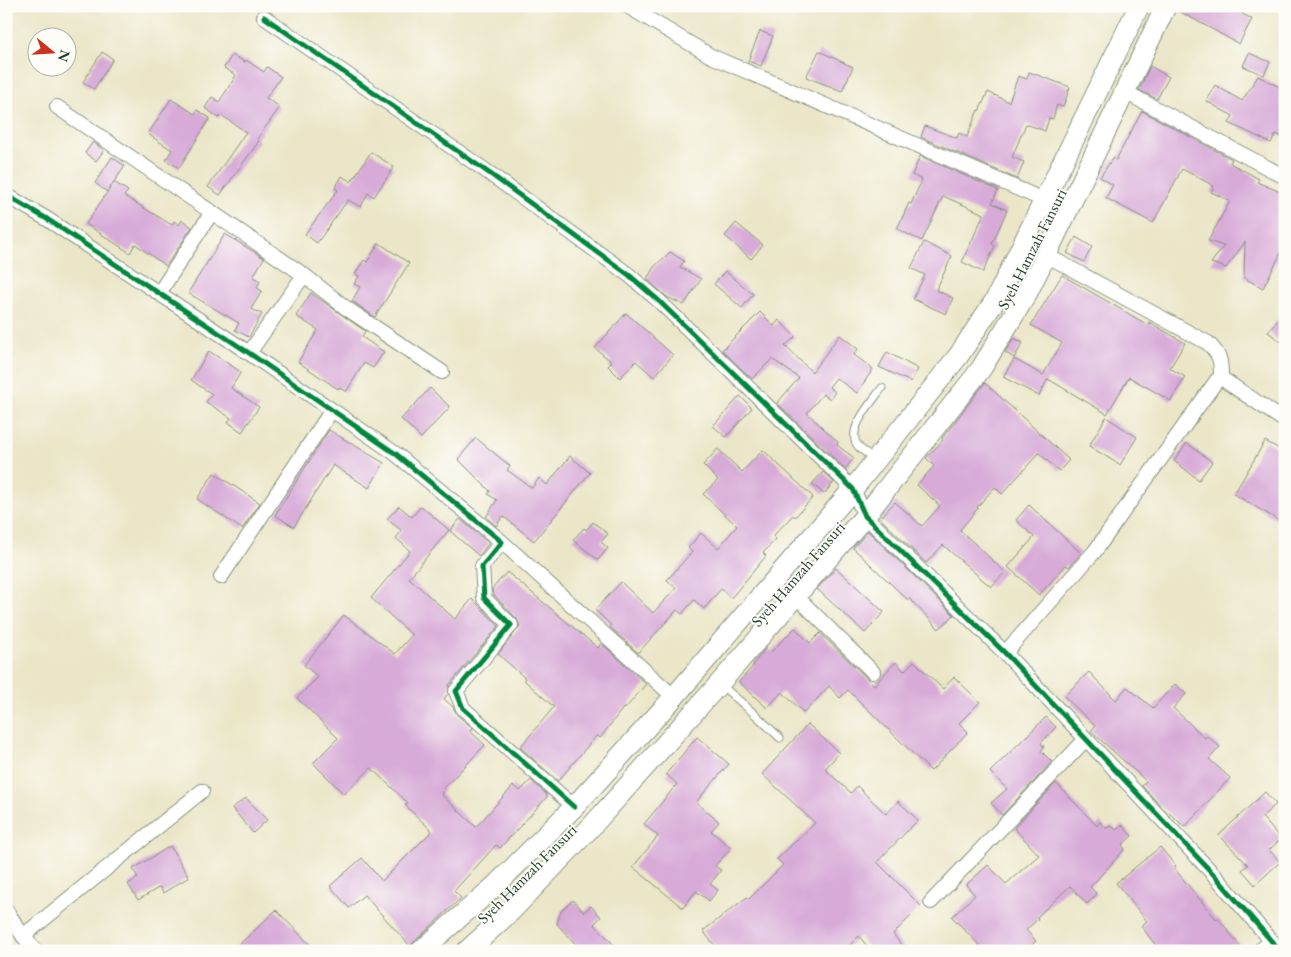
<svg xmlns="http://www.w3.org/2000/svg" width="1291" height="957" viewBox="0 0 1291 957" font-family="'EB Garamond',serif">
<rect width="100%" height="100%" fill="#fdfcf7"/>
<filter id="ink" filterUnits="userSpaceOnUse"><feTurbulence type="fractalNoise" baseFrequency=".02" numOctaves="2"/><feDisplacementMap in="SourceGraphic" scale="10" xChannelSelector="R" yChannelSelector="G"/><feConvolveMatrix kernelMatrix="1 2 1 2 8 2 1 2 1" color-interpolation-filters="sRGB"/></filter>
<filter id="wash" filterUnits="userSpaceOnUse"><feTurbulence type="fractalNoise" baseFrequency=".0096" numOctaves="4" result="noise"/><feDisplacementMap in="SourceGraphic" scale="20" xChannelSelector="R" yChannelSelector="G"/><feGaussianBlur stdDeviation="1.12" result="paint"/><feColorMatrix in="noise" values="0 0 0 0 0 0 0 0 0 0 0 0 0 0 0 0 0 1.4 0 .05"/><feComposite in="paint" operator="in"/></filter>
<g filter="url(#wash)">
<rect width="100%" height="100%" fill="#ebe6c8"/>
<g id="blocks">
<path fill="#d7aad8" d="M1178,6H1228L1252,19L1239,44L1177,10Z
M760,31L773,36L761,66L748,61Z
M819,51L853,67L842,91L806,77Z
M102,52L113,59L94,89L83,82Z
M1249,53L1270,62L1264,75L1243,66Z
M232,55L245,62L246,60L264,72L267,67L281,77L266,98L280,107L257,139L259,141L220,195L208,187L246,132L221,115L219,118L205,108L212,97L219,102L234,79L236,75L224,68Z
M1150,66L1169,77L1157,99L1139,90Z
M1029,72L1070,87L1063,107L1057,105L1053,119L1049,118L1045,131L1026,124L1012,157L1024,162L1017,179L921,137L925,126L957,138L959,133L967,137L978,110L979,111L988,92L1009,102L1018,76L1027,79Z
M1258,76L1285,90V138L1276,134L1271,143L1229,123L1233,116L1206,101L1215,85L1242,101Z
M171,99L195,114L197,110L210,118L179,168L166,160L172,150L148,134Z
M1142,111L1232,159L1230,163L1259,179L1257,182L1285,194V245L1263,288L1244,278L1245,242L1226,268L1211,263L1224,246L1208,241L1230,201L1211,192L1214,186L1182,169L1153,223L1106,198L1113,185L1100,177L1113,158L1116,160Z
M93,142L104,150L96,161L85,153Z
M371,152L394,167L374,197L368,193L361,207L348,200L317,243L305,234L338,190L335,188L342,176L351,182Z
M920,156L998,190L992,203L1007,210L992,244L995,246L983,272L962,262L984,214L943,196L922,241L897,229L909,203L911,204L922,180L912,175Z
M112,157L125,166L107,192L95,183Z
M114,182L128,191L124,196L172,225L174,221L179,225L182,220L192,227L166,266L135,244L130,253L86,224Z
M736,223L763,245L751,259L725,236Z
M225,234L264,258L253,277L260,281L257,288L262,291L251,309L262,314L249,337L235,330L239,323L188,293Z
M1076,237L1092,247L1084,262L1067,253Z
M924,242L952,256L936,290L953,298L946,314L913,299L925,275L911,268Z
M379,243L409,263L375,317L352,301L360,287L354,284L359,276L355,274L364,260L367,262Z
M670,252L684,261L680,267L701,279L684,305L667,297L647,279L654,267Z
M725,271L753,294L742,308L714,284Z
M1062,275L1148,325L1149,322L1185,343L1170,368L1185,377L1171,401L1129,377L1107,414L1048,379L1039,396L1003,377L1014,359L1043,375L1062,343L1031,325Z
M311,293L365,331L362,337L384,352L373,368L364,363L346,392L339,387L338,389L298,362L318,330L296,316Z
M1285,311V345L1268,332Z
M760,312L774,326L779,320L795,337L785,346L812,372L840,335L858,349L854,355L873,369L857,393L836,378L829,387L835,392L830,399L823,394L807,413L838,442L837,445L854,458L845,469L777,403L799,378L772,359L752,379L722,350Z
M626,313L673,355L654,377L636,361L620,378L608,366L612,362L595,348Z
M1014,338L1023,343L1014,358L1005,352Z
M209,351L241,372L231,388L259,407L242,432L228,422L231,418L206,402L212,394L191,380Z
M887,352L918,369L911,382L879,367Z
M985,383L1069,460L1059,471L1039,453L1002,494L995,487L977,507L978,508L960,530L1005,572L991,587L943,545L926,563L880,518L895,502L922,526L940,506L917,485L934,466L926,458L943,440L942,438Z
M430,388L450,407L421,438L401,419Z
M740,396L752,408L726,437L713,426Z
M1106,417L1137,437L1120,465L1089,446Z
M329,430L384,463L369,488L333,465L294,527L275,515Z
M476,438L510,466L507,470L532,488L539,478L547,485L570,456L590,473L534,541L503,516L496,526L486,517L497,500L488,494L490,491L458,459Z
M1265,441L1285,452V524L1234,494Z
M1187,443L1212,462L1199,480L1174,461Z
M718,449L742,472L763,450L813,497L795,517L793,515L773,536L776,539L763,553L766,556L731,598L721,589L704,609L694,600L682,614L677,610L638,653L610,627L611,625L595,610L621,582L653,613L676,588L667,580L692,552L688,548L701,533L718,548L737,526L703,494L718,480L703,465Z
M823,472L834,482L824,494L812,484Z
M214,473L260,503L242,529L197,499Z
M1029,505L1081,553L1069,567L1066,565L1039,595L1008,567L1034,537L1016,520Z
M399,506L412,517L421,506L449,530L409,578L455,619L472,599L499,626L449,685L448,694L444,699L453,707L457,715L473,728L470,731L485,745L443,789L444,790L441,794L476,827L513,786L520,791L531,780L546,794L547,797L500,848L496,845L454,891L461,898L410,946L364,895L349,908L330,886L362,858L382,881L432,831L405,805L408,803L371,768L344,794L313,763L338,738L297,698L318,677L304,665L344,615L395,654L412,635L371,598L410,551L396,538L402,531L387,519Z
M460,519L489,543L479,556L450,531Z
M593,522L608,534L601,542L608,548L598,560L573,540L584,528L586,530Z
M868,531L954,615L939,629L909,598L908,600L853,548Z
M836,568L884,612L865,633L817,589Z
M507,572L598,648L601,643L646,684L625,709L624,707L600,738L597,735L558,781L520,747L554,707L524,680L525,678L498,654L520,626L517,619L493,594L492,589Z
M795,628L810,643L820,633L874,685L896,662L904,671L914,661L943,689L954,677L980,702L959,723L968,732L931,771L848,690L840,698L829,686L804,713L782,692L767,708L739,682L754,665L753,664L766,648L771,652Z
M1089,672L1116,700L1127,687L1153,708L1175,684L1186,694L1173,708L1205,738L1207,736L1220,747L1209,759L1230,778L1185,827L1163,808L1142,786L1146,781L1091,731L1095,726L1064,696Z
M1046,717L1056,727L1041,743L1044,747L1041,751L1052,762L1002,815L991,803L1007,789L990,772Z
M808,724L839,753L825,769L851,793L857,786L886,814L898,801L918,820L877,862L921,906L893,934L906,951H871L859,936L844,951H719L703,931L747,897L749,899L783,865L777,859L815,823L762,774Z
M697,737L729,764L696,802L719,822L711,831L731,848L715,866L721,870L710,884L718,890L709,901L696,891L683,908L633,867L658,836L644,824L677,784L666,774Z
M1056,783L1097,826L1100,822L1106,828L1112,826L1116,830L1122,825L1132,836L1122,845L1125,849L1090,887L1097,894L1087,904L1070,886L1037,917L1038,919L1026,930L1036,941L1026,951H985L952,917L975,895L966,885L988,865L1006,884L1039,855L1014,828Z
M1265,792L1276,804L1262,817L1281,839L1269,850L1280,862L1255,885L1242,870L1248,865L1219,835Z
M246,798L267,820L253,833L232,808Z
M170,846L189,877L163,893L160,887L138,900L128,884L138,878L133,869Z
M1160,847L1176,866L1174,868L1216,919L1218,918L1244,951H1160L1141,926L1147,921L1116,883Z
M573,900L584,912L591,906L601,917L594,924L620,951H582L557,924L561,911Z
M276,910L316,951H232L258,927Z"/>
</g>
</g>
<g filter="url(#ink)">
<use href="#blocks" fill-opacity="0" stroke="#85927e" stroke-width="1"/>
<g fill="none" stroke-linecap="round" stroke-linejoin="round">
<g stroke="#85927e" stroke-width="9">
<path id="service" d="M874,458C869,455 862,451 858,446C845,430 873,401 882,388
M721,685L757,716L780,738"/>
</g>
<g stroke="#85927e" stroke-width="16">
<path id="minor" d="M627,6L711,56L1044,200L1065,214
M264,17L489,173L629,275L659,301L853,489L865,516L1005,653L1217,878L1280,951
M1125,92L1285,177
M57,107L304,275L346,308L442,372
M6,195L47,219L249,353L396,454L502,542L482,566L484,598L511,625L456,691L463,708L574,807
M1046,255L1208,343C1221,356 1221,361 1221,378
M159,293L212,212
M249,353L304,275
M1221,378L1285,421
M502,542L674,697
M221,577L332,410
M796,596L873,672
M1005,653L1095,551L1217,380L1221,378
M931,902L1086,739
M6,910L23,936L36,951
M23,936L202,791
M1259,951L1272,941"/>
</g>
<g stroke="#85927e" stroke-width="22">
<path id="secondary" d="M421,951L495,886L574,807L674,697L853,489L959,355L996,299L1139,6
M467,951L512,910L591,827L719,684L865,516L981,369L1026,295L1046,255L1166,6"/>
</g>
<use href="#service" stroke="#fff" stroke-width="7"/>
<use href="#minor" stroke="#fff" stroke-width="14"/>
<use href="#secondary" stroke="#fff" stroke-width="20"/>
<g stroke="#fdfcf7" stroke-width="8">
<path id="cycleway" d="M264,17L489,173L629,275L659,301L853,489L865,516L1005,653L1217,878L1280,951
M6,195L47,219L249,353L396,454L502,542L482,566L484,598L511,625L456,691L463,708L574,807"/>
</g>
<use href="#cycleway" stroke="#00873e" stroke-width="5"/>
</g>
</g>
<g text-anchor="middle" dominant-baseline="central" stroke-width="4" stroke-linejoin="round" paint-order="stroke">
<g font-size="16" fill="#1f3d34" stroke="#fdfcf7">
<text transform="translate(1032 249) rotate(-63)">Syeh Hamzah Fansuri</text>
<text transform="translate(798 574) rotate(-49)">Syeh Hamzah Fansuri</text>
<text transform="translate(527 874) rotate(-45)">Syeh Hamzah Fansuri</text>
</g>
</g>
<rect width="1291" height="957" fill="none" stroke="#fdfcf7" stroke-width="25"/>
<g transform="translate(52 52) rotate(108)"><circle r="24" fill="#fdfcf7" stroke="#a4b0a9"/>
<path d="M0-4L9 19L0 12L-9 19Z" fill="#c8321e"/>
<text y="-8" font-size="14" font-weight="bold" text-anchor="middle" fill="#1f3d34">N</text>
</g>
</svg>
